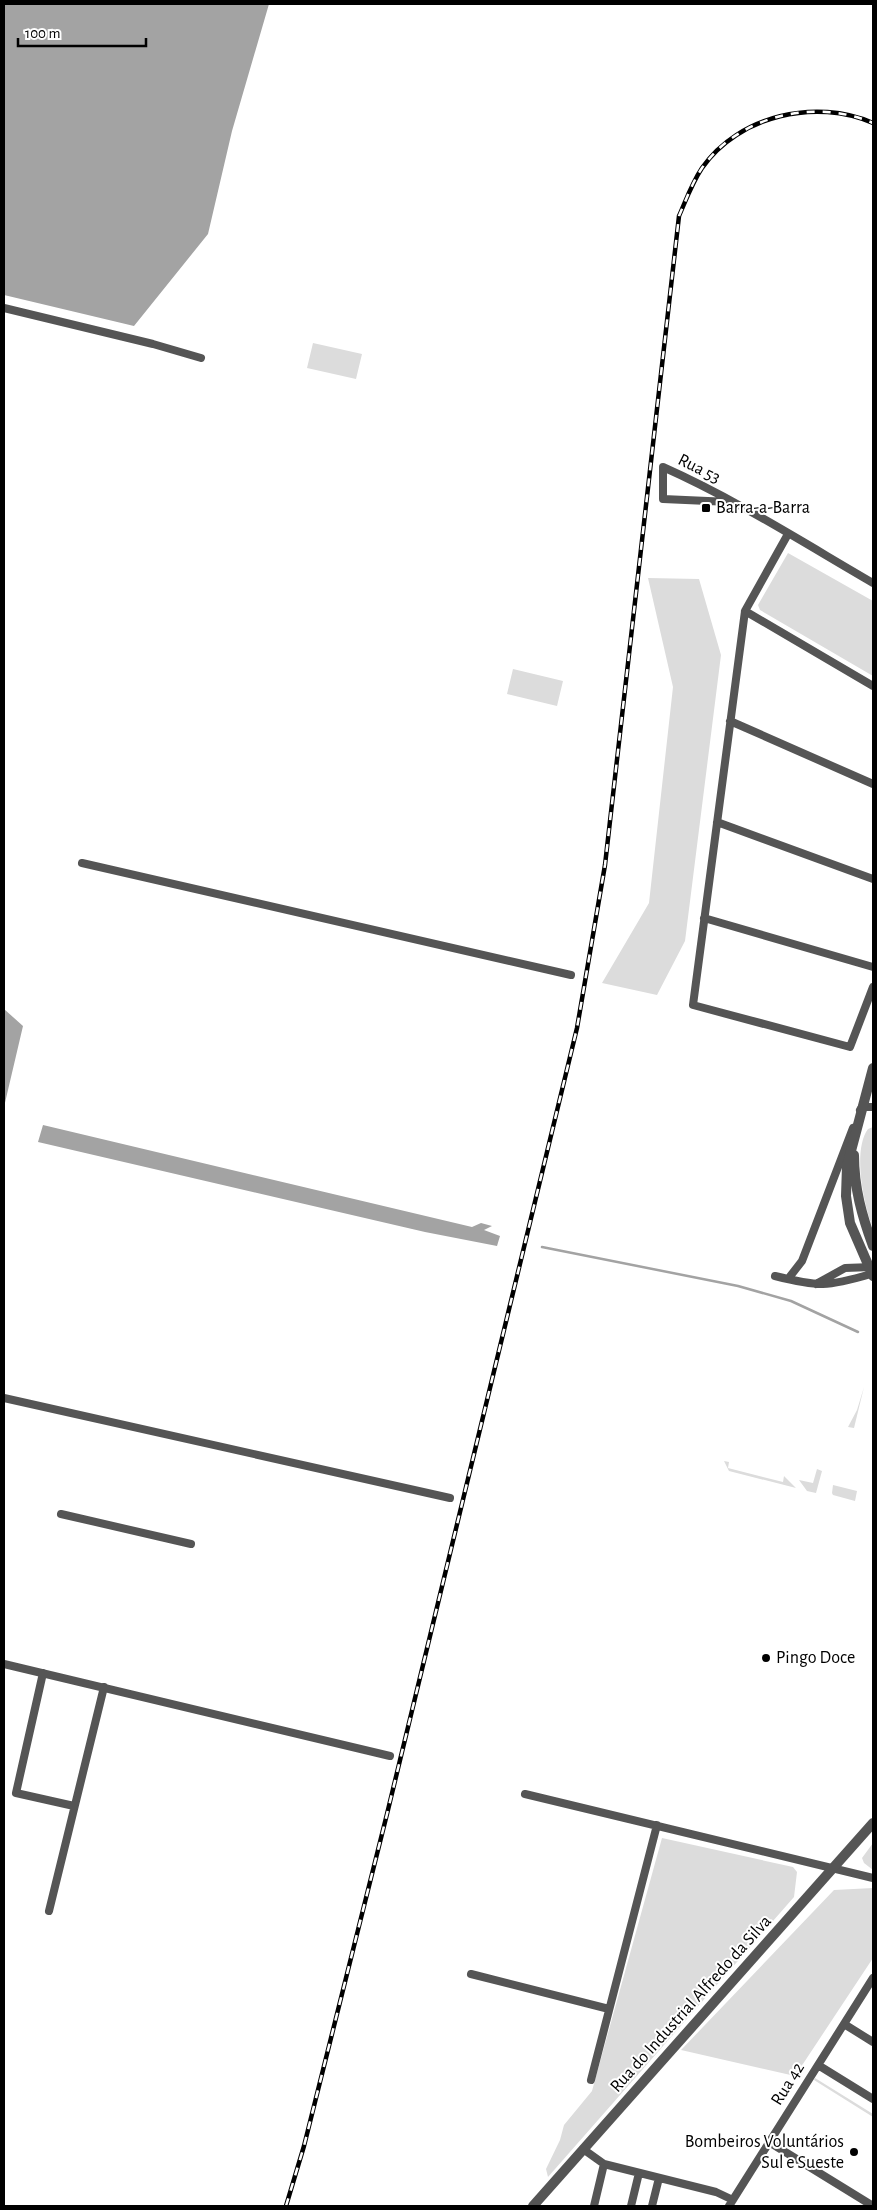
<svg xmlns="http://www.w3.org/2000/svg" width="877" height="2210" viewBox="0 0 877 2210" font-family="'Alegreya Sans',sans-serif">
<rect width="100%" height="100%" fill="#fff"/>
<path fill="#dcdcdc" d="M313,343L362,354L356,379L307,368Z
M788,553L873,601V676L760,610L758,605Z
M648,578L699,579L721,655L685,941L657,995L602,983L649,903L673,687Z
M513,669L563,681L557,706L507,694Z
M873,1127V1229C864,1205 852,1151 868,1129Z
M864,1387L854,1428L848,1427L857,1410Z
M724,1461L729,1462L728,1468L783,1482L784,1476L796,1488L729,1471Z
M817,1469L822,1471L816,1493L807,1491L799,1480L813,1483Z
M833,1485L857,1491L855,1501L833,1495L832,1493Z
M662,1838L793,1867L797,1872L794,1897L548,2177L546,2169L560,2140L564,2125L592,2091Z
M873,1843V1870L864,1863L862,1858Z
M873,1888V1958L795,2076L681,2050L834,1890Z
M815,2078L873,2114V2117L814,2080Z"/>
<path fill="#a3a3a3" d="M4,4H269L232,131L208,234L134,326L4,295Z
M4,1009L23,1026L4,1107Z
M43,1125L472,1227L481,1223L492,1226L484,1230L500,1236L497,1246L425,1232L38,1142Z"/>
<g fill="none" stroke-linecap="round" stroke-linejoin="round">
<path stroke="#a3a3a3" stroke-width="2.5" d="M542,1247L738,1286L791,1301L858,1332"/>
<path stroke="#555" stroke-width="8" d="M4,308L153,344L201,358
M730,502L663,499V467C735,499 804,543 873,583
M788,534L745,611L693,1005L850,1047L873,987
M745,611L873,686
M730,721L873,784
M717,822L873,879
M82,863L571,975
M704,918L873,967
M860,1110L862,1107H873
M775,1276C819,1287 827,1287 871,1274
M788,1279L802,1261L853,1128
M816,1284L845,1268L872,1267
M4,1398L450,1498
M61,1514L191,1544
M4,1664L390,1756
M43,1673L16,1793L74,1806
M525,1794L873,1878
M49,1911L104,1687
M471,1974L609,2009
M844,2024L873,2042
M818,2065L873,2099
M591,2080L657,1825
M769,2142L873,2206
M583,2149L604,2164L716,2192L733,2200
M594,2206L604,2164
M631,2206L639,2173
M652,2206L659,2178
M729,2206L873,1978"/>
<path stroke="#555" stroke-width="10" d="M873,1068L847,1166L846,1196L850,1223L873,1276
M854,1155C854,1188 862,1216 873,1246
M533,2206L873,1823"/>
<g stroke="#000" stroke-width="4.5">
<path id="rail" d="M286,2206L304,2146L387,1814L577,1028L605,865L679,216C686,200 692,183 702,168C739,115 816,98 873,123"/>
</g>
<use href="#rail" stroke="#fff" stroke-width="2.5" stroke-dasharray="8" stroke-linecap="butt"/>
</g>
<g fill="#000" stroke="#fff" stroke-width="2">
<rect x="701" y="503" width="10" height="10" rx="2.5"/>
<circle cx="766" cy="1658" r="5"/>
<circle cx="854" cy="2152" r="5"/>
</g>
<g text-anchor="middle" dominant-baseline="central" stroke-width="4" stroke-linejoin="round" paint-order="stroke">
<g font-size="18" fill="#000" stroke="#fff">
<text transform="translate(699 469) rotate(27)">Rua 53</text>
<text transform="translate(691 2004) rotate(-48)">Rua do Industrial Alfredo da Silva</text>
<text transform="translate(788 2084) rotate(-58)">Rua 42</text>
</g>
<g font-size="18" fill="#000" stroke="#fff" text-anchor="start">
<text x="716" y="508">Barra-a-Barra</text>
<text x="776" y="1658">Pingo Doce</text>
<text x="844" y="2142" text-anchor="end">Bombeiros Voluntários<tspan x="844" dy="21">Sul e Sueste</tspan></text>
</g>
</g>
<rect width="877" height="2210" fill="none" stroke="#000000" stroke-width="10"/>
<path d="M18 38v8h128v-8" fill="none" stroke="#000000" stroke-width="2.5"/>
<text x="25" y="38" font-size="15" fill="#000000" stroke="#ffffff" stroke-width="4" paint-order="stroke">100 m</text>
</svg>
